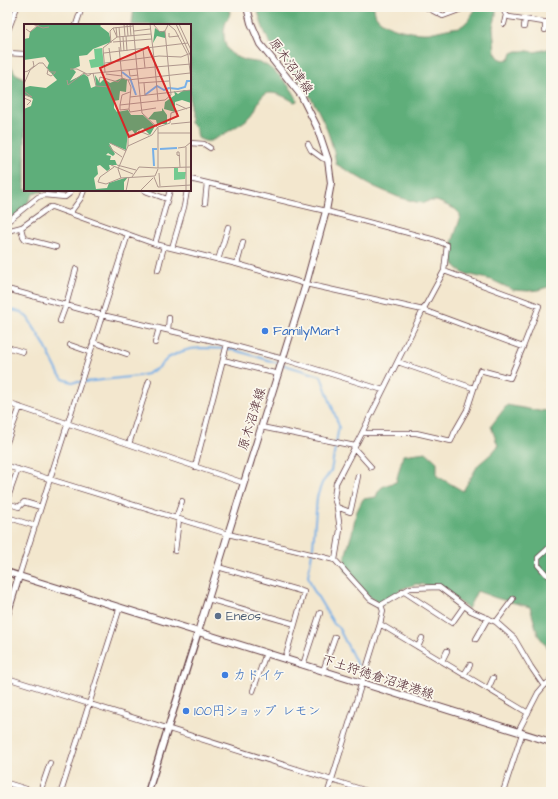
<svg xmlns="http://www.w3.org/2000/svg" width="558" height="799" viewBox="0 0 558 799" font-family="'Architects Daughter','Klee One',sans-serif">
<rect width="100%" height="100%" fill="#fbf7ec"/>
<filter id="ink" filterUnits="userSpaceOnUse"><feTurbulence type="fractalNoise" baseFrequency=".025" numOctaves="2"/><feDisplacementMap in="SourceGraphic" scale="8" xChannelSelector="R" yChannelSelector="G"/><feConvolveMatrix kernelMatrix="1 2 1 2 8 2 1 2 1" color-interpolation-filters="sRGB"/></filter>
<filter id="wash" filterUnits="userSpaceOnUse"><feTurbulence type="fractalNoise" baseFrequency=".012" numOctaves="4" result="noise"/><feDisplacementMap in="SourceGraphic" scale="16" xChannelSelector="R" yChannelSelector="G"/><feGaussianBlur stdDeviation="0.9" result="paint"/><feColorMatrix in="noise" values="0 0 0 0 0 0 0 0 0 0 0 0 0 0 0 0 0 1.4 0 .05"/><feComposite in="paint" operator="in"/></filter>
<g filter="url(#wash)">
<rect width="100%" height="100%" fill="#f3e7ce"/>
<path fill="#5eae7a" stroke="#546652" d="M134,7H224L230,11C230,16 228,18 226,22C223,30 223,42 228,50C231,55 243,60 249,61C253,62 258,62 262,63C272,67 296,90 297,101L294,102C288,98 273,90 265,94C257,99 257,111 250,117C245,122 215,140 210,141C205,142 202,140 198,138L196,128L190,123V25H132Z
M257,7H374C374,10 375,14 376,16C385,29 415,34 429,33C439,31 449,28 460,27C469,22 471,15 477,7H496V16L493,27L495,52L499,58L504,60L510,59L512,53L517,51H528L535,52L551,48V286L538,290L528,291L513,290L492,280L463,273L455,266L451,256L452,243L460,219V214L455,209L437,201H429L423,203L416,202L398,197L375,187L336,164C332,131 312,96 292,70C286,61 278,53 271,44C264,33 260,20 257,7Z
M7,60L10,64L15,73L25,79V190H67L63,193L45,191L34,193L23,210L7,221Z
M507,405L539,411L551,410V652L538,635L530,607L496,598L477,591L468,609L438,586L416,584L402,589L381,605L366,594L345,570V557L352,533L356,513L363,499L376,497C380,485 384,486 396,482L403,455L426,452L437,462V476L463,491L478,465L492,453L498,446L491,426Z"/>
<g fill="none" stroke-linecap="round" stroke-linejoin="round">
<path stroke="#78b0e7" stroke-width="2" d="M7,309L21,312L28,318L44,344L59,374L63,379L72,382H85L138,376L147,374L158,368L168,358L180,352L190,349L201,348L231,349L321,376L339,426L331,471L322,483L317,497L313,547L308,576L313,589L334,624L338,627L360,670"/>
</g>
</g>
<g filter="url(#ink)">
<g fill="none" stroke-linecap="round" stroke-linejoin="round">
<g stroke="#633d43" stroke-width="6">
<path id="minor" d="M426,7L443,16L467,7
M502,7L506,15L509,17L551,23
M504,24L506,15
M76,25L82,7
M524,27L525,19
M545,30V22
M7,33L17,7
M7,53L25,54
M190,143L204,144L210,148
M308,144L311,150L322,158L328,160
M190,179L326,211L435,240L447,245L444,271L423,310L362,433L336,483L334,498L337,507L340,530L335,560L370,599L381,605L383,611L380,624L328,792
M144,190L148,192L167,199
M205,203L207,183
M70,213L81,198L84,190
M7,222L38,197L44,195L65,197L69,194L71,190
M21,228L23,236L25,239L56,247
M7,231L22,227L50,207H52L155,244L237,264L306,284L423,310L523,347
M155,244L170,190
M172,248L184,207L187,190
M218,260L228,227
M237,264L243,242
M158,270L164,246
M7,289L102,315L227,344L283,359L383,390
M60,321L66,305L76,269
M168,330L169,318
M93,342L127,354
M155,343L159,328
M70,345L90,352
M7,347L23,352
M223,360L278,374
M398,362L473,388
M7,403L244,483
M261,427L355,446
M362,433H416L451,441L455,431L467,410L480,370L510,378L523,347L539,306L444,271
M7,442L20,407
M129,444L149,381
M354,448L371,467
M7,466L228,534L335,560
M195,467L227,344
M7,500L18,469
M7,503L19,507L24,502L41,507
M337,507L350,512L351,509L358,476
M7,517L35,526
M176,518L182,501
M551,546L538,558V565L546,574L551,577
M175,551L179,519
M218,567L304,592L285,659
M19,576C56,462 91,348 128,234
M403,591L452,623L464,606
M208,599L295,624
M381,605L410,588L439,587L471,611L496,622L514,638L531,667L544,686
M496,622L513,599
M380,624L528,713
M476,639L488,618
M418,647L422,638
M442,661L447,651
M303,665L320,613
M323,671L335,637
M464,675L470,665
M7,678L370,792
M488,689L493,678
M253,691L266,653
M518,732L538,693L544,686L551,680
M7,783L36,792
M40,792L50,763
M61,792L120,607
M503,792L522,734"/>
</g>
<g stroke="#633d43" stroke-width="8">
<path id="tertiary" d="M7,572L19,576
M148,792L198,632"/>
</g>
<g stroke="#633d43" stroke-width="8">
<path id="secondary" d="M7,615L19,576L551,742
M198,632L228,534L306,284L326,211L331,183L328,160L317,127L301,95L260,44L251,23L247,7"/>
</g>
<use href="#minor" stroke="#fff" stroke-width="4.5"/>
<use href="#tertiary" stroke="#fff" stroke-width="5.5"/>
<use href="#secondary" stroke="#fff" stroke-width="6"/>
</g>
</g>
<g fill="#3f7fe0" stroke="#fbf7ec" stroke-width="1.5">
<circle cx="265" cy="331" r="4"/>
<circle cx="225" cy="675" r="4"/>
<circle cx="186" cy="711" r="4"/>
</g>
<circle fill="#5c6f8a" stroke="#fbf7ec" stroke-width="1.5" cx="218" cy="616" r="4"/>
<g text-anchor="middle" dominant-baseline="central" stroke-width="3.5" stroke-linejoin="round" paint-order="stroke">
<g font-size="13" fill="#4a1f2b" stroke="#fbf7ec">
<text transform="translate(291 66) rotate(54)">原木沼津線</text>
<text transform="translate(252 419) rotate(-73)">原木沼津線</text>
<text transform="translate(378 677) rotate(18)">下土狩徳倉沼津港線</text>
</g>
<g font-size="13" fill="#366cbe" stroke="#fbf7ec" text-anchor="start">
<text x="273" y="331">FamilyMart</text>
<text x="233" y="675">カドイケ</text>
<text x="194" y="711">100円ショップ レモン</text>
</g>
<g font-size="13" fill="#4e5e75" stroke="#fbf7ec" text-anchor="start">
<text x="226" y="616">Eneos</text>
</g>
</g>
<g transform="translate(24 24)">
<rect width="167" height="167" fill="#f3e7ce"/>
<path d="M78,24L80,42L67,44L65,36L71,35L70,25ZM150,144H154V148H162L161,155L150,156Z" fill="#73ca90"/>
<path d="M16,0H78L76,2L85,9L87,18L69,25L63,31L55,32L56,42L49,45L52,48L46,57L60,50L64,53L67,64L72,62L71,51L76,59L80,55L86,59L98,54L103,56L102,68L96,67L95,76L90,77V84L93,88L104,86L107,91H119L131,102L126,111L119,104L113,107L112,111L108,106L104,108L102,126L85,119L91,130L89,132L84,129L82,131L87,132L86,136H91L93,141H85L86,145L83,147L76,141L73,142L74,150L70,154L72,165L83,164L85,159L104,153L100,158V167H0V85L7,82L9,75L0,70V64L6,62L22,64L33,56L23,44L25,39L21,33L0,36V15L5,14L6,8ZM131,4L135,7H141V14L133,12L129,19ZM160,66H167V79L158,76L151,78V88L140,85L141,78L151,71L150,67L154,70ZM138,84L143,91V100H133L132,96L124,95L130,88L138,87Z" fill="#5eae7a"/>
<path fill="none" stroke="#78b0e7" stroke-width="2" d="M98,48L106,54L112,71M121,71L133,62L140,66L145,64L154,65L161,63L163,57H167M136,125L153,124M130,142L129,125H133"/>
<path fill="none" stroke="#af978d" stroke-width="1" d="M8,0L19,4L25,3M100,0L101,12M103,0L104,12M106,0L107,12M109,0L113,45M129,0L136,8L141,7M152,0L167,33M155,0L167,26M145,1L151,6L164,31L167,55M95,3L97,27M2,5L6,8L15,0M110,7L126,5M145,9V13L155,12M102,12L103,27M93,13L127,10M93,13L89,4L109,2M99,13L100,27M89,18L128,15M87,19L86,7L89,4M95,23L98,54L104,56L107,63L105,85M85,24L87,38M119,25L121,44M80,29L164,19M81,39L135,32L157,33L167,29M46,45H53L63,50L131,43L126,0M113,45L118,89L134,104V144L167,143M24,46L23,50L27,52L31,49M105,46L106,52L114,51M0,48L4,47L10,42L9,37M81,48L79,24L93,13L92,3M69,49L72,62L86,63V69M82,50L98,52M43,56L44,61L60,49L64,52L67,50M104,56L166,49M75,58L76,53L94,58L98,54M115,59L145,57M120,59L121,71M0,60L6,46L15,39H19L26,48H32M0,67L8,73L0,71M106,73L167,66M0,74L7,77L3,81M134,77L131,43L167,40M152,80L163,85M96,81L141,76L147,71L141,7L144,1M96,81V86L105,85L106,88L132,84M96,81L98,71L106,68M147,100L167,98M134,109H167M86,119L102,127M85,121L88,126L98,133M104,122V111H111L115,107L125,111M162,123V167M154,124L161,123L167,118M156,132L153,131V128H155L156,143M87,141L109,150M93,141L112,146M90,143L76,153L74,158L82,160L97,154M134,145L131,152L97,154L94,145L104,122L128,111L134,103L146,99L147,89L167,83M135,149L136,162M108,153L115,143L134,144M130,153L134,163L167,161M102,167L105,153M116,167L129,154"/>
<path fill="#d62828" fill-opacity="0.15" stroke="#d62828" stroke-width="2" d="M124,23L154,92L105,113L76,44Z"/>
<rect width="167" height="167" fill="none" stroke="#4a1f2b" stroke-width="2"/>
</g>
<rect width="558" height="799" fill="none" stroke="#fbf7ec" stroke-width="24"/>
</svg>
